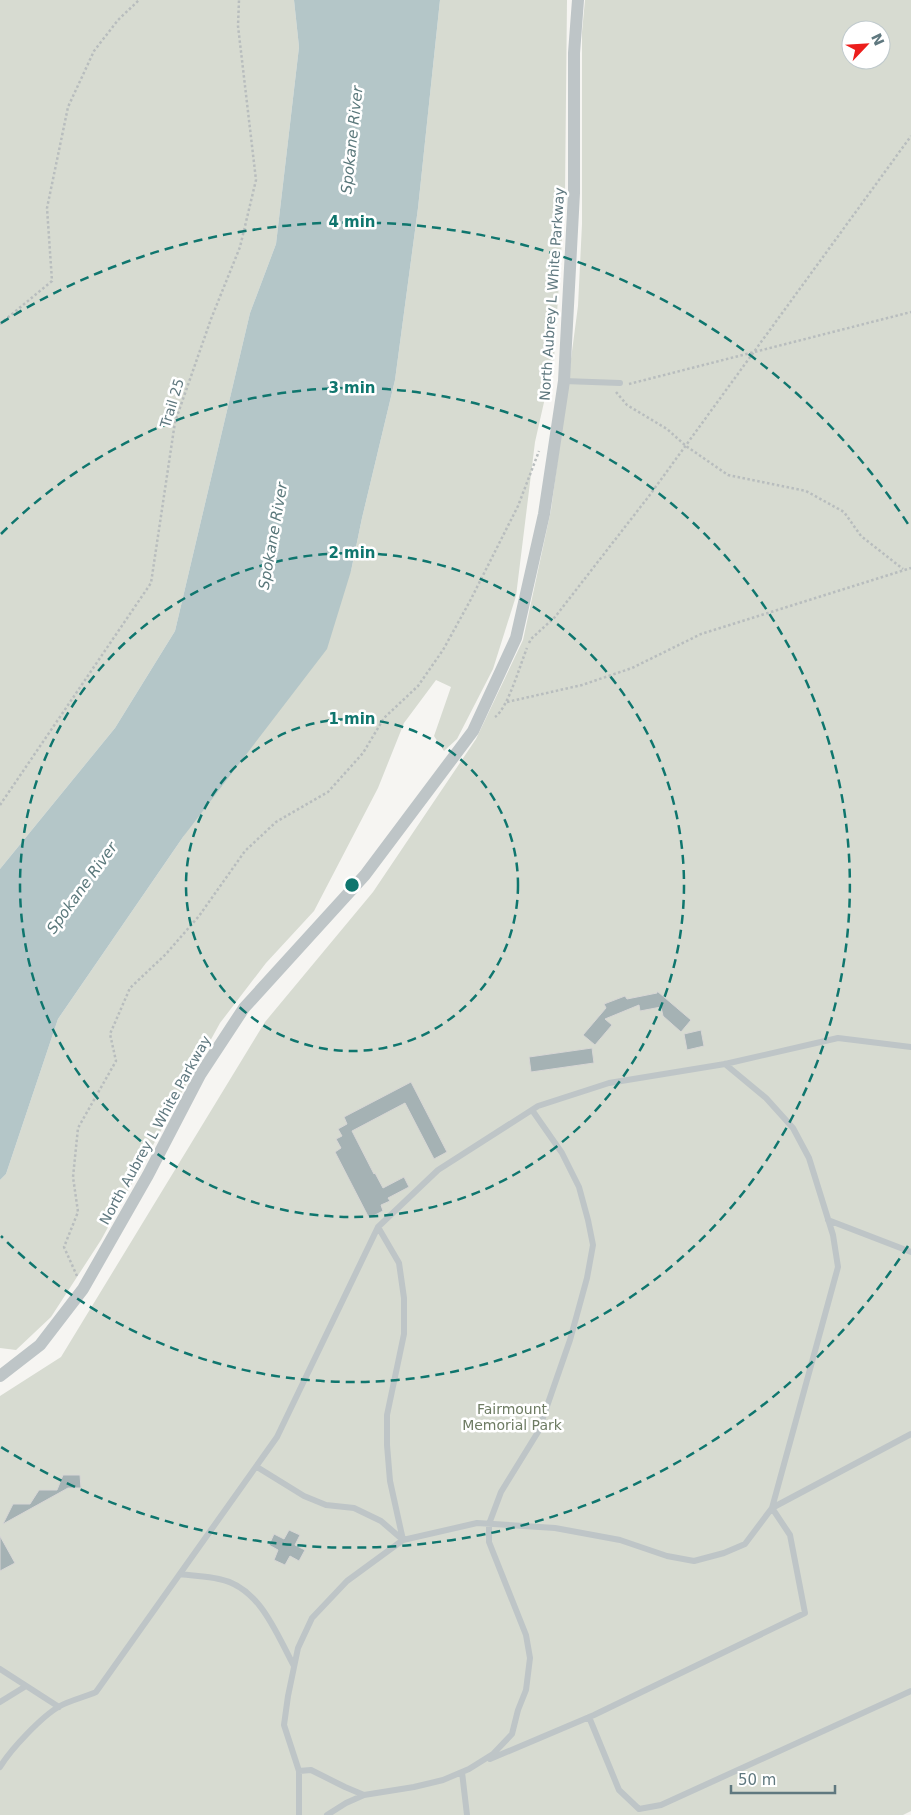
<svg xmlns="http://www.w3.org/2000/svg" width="911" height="1815" viewBox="0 0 911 1815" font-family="'DejaVu Sans',sans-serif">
<rect width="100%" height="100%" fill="#f6f5f2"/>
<path fill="#d7dbd1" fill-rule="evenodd" d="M0,0H294L299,47L276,244L250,313L175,631L115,728L0,869Z
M440,0H567L565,194L554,358L535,442L516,596L493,669L457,739L444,751L434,736L451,687L436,680L404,723L378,788L314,911L266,963L220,1023L101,1240L51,1317L16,1350L0,1348V1180L6,1174L58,1019L183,837L351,571L362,518L395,380L418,208Z
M585,0H911V1811L903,1815H0V1396L61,1357L265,1022L373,892L476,739L523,640L551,510L578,306L582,224V32ZM851,30H881V60H851Z"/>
<path fill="#b4c6c8" d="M294,0H440L418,208L395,380L362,518L351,571L327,649L183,837L58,1019L6,1174L0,1180V869L115,728L175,631L250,313L276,244L299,47Z"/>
<path fill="#a5b2b4" stroke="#d7d6d5" d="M657,991L691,1020L681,1032L663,1016L661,1007L640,1011L639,1005L605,1019L612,1025L595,1045L583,1035L606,1008L604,1004L625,996L627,999L657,993Z
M701,1030L704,1046L687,1050L684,1034Z
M592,1048L594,1063L531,1072L529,1057Z
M411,1082L447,1152L434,1159L405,1103L352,1131L374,1174L375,1173L383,1188L404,1177L409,1187L388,1198L390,1201L381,1205L383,1211L369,1218L335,1152L341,1148L336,1139L342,1136L338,1129L347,1124L344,1117Z
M63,1475H80L81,1488H68L3,1524L13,1504H30L39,1490H57Z
M289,1530L300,1535L295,1545L305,1550L299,1561L290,1556L285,1565L274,1560L278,1550L269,1545L274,1534L284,1539Z
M0,1536L15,1563L0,1571Z"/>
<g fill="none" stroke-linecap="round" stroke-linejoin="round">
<path stroke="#b8bdbe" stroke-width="2.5" stroke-dasharray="2.5 2.5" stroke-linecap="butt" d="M0,324L52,281L47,208L68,107L94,51L118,20L139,0
M629,384L911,312
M616,392L627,405L667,429L686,446L728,475L806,491L844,512L861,536L903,569
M529,643L531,639L555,617L649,496L911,136
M507,702L582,685L632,668L701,634L911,568
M495,717C508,708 520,665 527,648
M0,805L151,583L175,422L211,319L240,247L256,180L238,26L239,0
M77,1276L64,1247L78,1212L73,1177L78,1128L116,1061L110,1034L130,988L166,954L199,916L245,851L276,822L328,792L363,753L384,718L418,686L443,650L470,601L518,506L539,451"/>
<path stroke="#bec5c7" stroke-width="6" d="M564,381L620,383
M828,1220L911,1252
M378,1227L399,1263L404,1298V1334L387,1415V1445L390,1481L403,1540
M257,1467L304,1496L326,1505L354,1508L381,1521L403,1540
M180,1574C193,1576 206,1576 219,1579C260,1587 276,1633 294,1666
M0,1669L59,1707
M0,1702L26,1686
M589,1717L619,1790L639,1809L661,1805L911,1691
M490,1759L594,1715L805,1613L790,1535L772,1508L911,1434
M0,1767C11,1749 42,1716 60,1706C71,1700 85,1697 96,1692L277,1437L378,1227L438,1170L538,1106L609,1083L725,1064L838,1038L911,1047
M299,1771L311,1770L345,1787L364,1795
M462,1772L467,1815
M299,1815V1771L284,1725L288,1696L298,1648L312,1618L347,1581L403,1540L477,1523L555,1528L620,1540L667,1556L694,1561L724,1553L745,1544L772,1508L838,1267L833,1235L809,1158L793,1128L766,1098L725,1064
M327,1815L346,1803L364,1795L414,1787L443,1780L469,1769L493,1754L512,1734L518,1710L526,1690L530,1658L526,1635L489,1542V1524L501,1492L538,1432L570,1340L587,1278L593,1245L588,1220L579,1187L562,1153L532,1110"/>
<path stroke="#bec5c7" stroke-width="12" d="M0,1376L40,1345L83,1289L148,1175L200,1075L244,1008L365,875L473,731L516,638L544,514L564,381L574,193V53L578,0"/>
</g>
<g fill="none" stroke="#0f766e" stroke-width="2.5" stroke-dasharray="9 6">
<circle cx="352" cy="885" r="166"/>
<circle cx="352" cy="885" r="332"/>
<path d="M1 534A497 497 0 1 1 1 1236"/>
<path d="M908 1246A663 663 0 0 1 1 1447M1 323A663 663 0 0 1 908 524"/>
</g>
<g text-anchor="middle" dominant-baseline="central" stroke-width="5" stroke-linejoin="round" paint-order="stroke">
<g font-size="14" fill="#5f787f" stroke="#fff">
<text transform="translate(552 294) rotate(-86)">North Aubrey L White Parkway</text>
<text transform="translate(172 403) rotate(-73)">Trail 25</text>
<text transform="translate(155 1130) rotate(-61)">North Aubrey L White Parkway</text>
</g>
<g font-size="14" fill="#6d7b62" stroke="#fff">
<text x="512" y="1409">Fairmount<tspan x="512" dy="16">Memorial Park</tspan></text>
</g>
<g font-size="15" font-style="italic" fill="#5a787b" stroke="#fff">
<text transform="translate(352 140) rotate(-84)">Spokane River</text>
<text transform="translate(273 536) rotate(-80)">Spokane River</text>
<text transform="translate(82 888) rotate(-54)">Spokane River</text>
</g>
</g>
<circle cx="352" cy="885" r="8" fill="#0f766e" stroke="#fff" stroke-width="2.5"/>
<g font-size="15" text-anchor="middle" font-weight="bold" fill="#0f766e" stroke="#fff" stroke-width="5" stroke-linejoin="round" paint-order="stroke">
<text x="352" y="227">4 min</text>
<text x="352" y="393">3 min</text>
<text x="352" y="558">2 min</text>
<text x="352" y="724">1 min</text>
</g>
<g transform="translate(866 45) rotate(65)"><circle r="24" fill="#ffffff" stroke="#bfc9cc"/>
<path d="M0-4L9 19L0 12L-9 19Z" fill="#ec1e1c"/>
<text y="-8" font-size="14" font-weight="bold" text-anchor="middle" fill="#5f787f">N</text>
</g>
<path d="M731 1785v8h104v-8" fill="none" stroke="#5f787f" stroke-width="2.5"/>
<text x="738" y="1785" font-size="15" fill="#5f787f" stroke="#ffffff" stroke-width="4" paint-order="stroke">50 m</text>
</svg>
